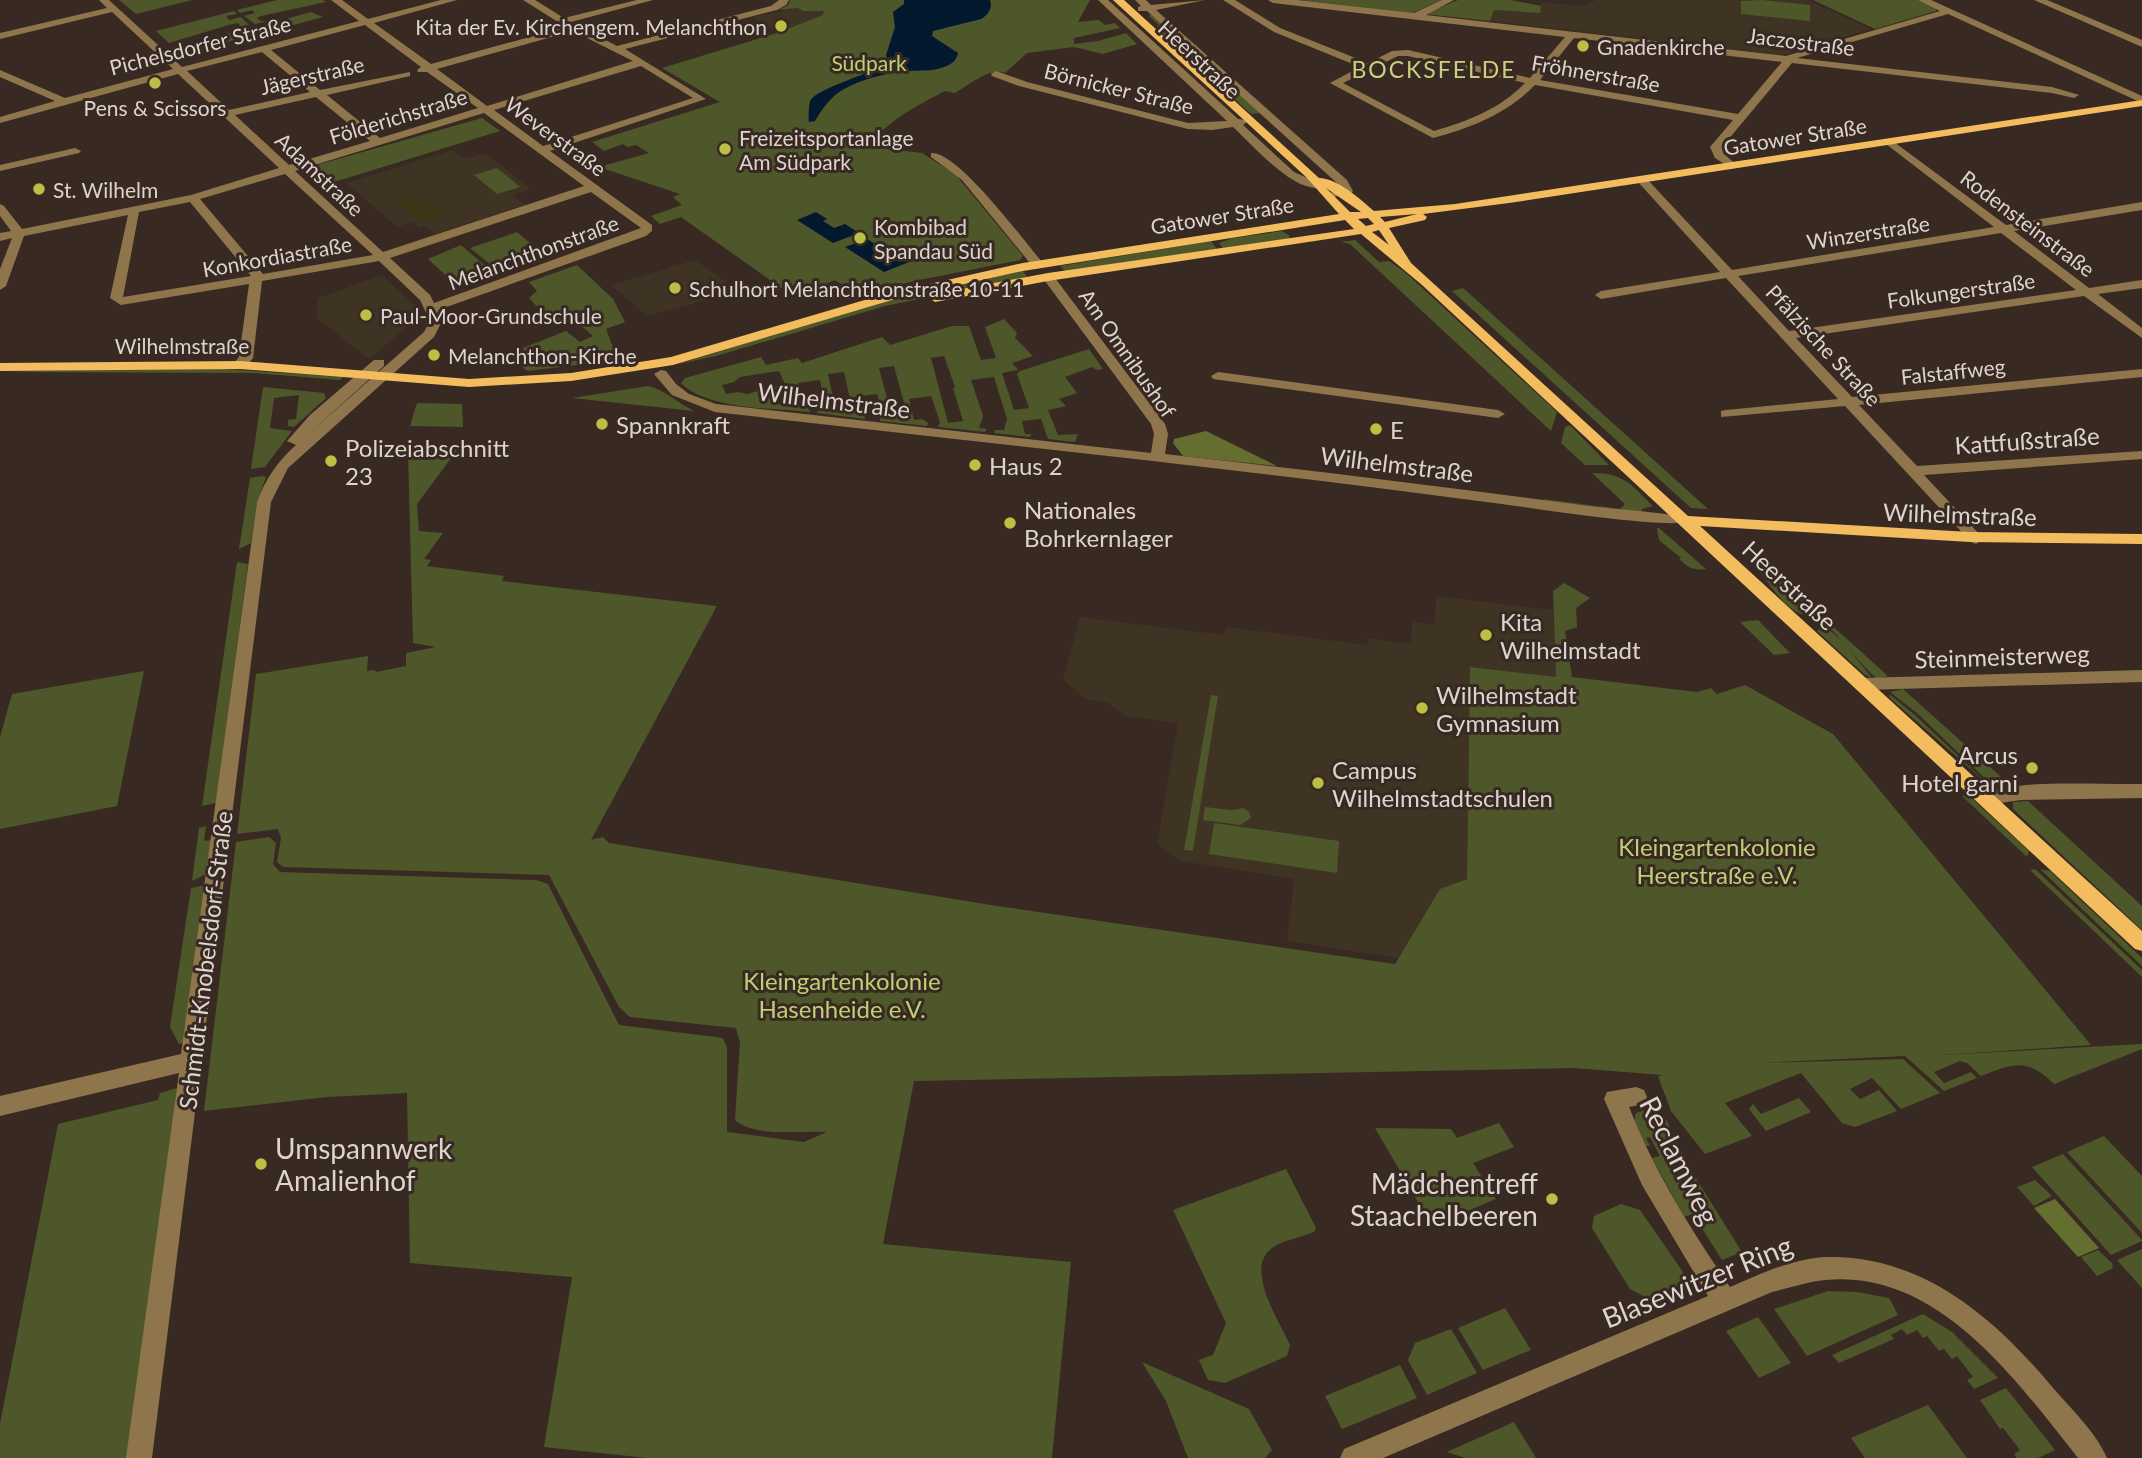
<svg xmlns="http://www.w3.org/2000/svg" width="2142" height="1458" viewBox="0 0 2142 1458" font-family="Lato,sans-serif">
<rect width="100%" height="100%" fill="#382a22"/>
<path fill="#3f3324" d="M1596,0H1807L1871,29L1783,55L1490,21L1493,10L1539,13L1542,2L1583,6Z
M798,8L803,11H825L823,15L777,33L753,17Z
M453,150L464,159L485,153L531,189L512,195L524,205L435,234L425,226L419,228L413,222L397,227L347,183Z
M695,260L739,291L647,316L611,285Z
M382,275L416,306L417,312L407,327L369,359L317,318L318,298Z
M1436,596L1553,610L1556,678L1470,667L1467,879L1440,889L1398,958L1287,941L1294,879L1180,861L1157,844L1178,723L1125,716L1108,703L1085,699L1063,679L1080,617L1224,635L1226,627L1367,645L1368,638L1411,644L1412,622L1435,624Z"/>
<path fill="#4e572a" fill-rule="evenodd" d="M119,0H192L136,14Z
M277,0H323L326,2L261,16L257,18L261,21H267L255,24L244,16L255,13L252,10L240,13L237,10Z
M790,0H1090L1078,22L1099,20L1105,25L1115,23L1120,28L1074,38V44L1098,41L1126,33L1137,44L1103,54L1074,47L1027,53L1005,73C990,67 969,85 955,93L945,91C917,106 888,119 869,147L922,153L956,175L1023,256L1020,260L914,281L858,296L835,280L794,297L681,217L660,224L651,216L682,205L673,197L680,194L599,167L649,153L636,145L627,147L623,144L604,151L592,142L720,102L662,68L777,33L823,15L824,11H803L798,8L779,10L788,5Z
M1300,0H1442L1412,13Z
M1458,0H1511L1541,6L1540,13L1494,10L1490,21L1425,14Z
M1762,0L1810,5V21L1741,14V1Z
M1813,0H1918L1936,8V11L1875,29Z
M234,11L237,14L226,16L229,20L241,17L249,25L238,28L241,26L238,23L232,24L169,43L156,31Z
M311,12L323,17L264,33L258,27Z
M1152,14L1261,113L1251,114L1164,35L1157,26L1159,25L1149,16Z
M252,27L260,34L199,49L191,43Z
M482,118L500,131L321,186L303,169Z
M497,168L520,187L497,194L474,175Z
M1282,231L1290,236L1288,239L1223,248L1219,243L1233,238Z
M517,232L536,248L490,264L470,248Z
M1355,240L1379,262L1389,261L1406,273L1557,412L1551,431L1350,244L1341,242Z
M1211,241L1217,249L1065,271L1060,266Z
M461,245L490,270L453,282L428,259Z
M577,265L613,299L625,322L606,329L618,360L527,371L518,363L526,359L523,348L566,331L580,342L593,336L572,318L546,327L543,323L551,318L552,315L544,314L529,298L537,291L529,282Z
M1023,271L1027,277L885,306L716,356L679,364L874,304Z
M1463,288L1708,509L1691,508L1452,291Z
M1004,319L1017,333L1015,338L1033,356L1012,363L1018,370L1002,373L1014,410L1029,408L1017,374L1020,371L1089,349L1103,369L1096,370L1092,367L1065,377L1077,393L1059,399L1066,406L1048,410L1058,435L1078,434L1075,442L1048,439L1041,419L1022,421L1025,434H1031L1030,437L994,433L995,430H1004L1007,419L994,377L971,380L983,416L979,428L987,429L985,432L938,427L940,422L931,396L909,399L914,420L922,419L928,423L927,426L880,421L881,410L877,394L854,397L858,413L864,412L865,419L817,413L818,409L825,406L820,380L798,383L800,396L778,399V404L808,407L810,412C773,408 708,410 681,383L685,378L761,357L766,365L798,358L802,363L882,337L890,345L952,326H969L981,360L996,358L985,327ZM944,356L955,387L953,388L963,421L948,423L931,358ZM894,366L907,414L892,417L879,368ZM779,371L785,384L747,394L738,392L726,394L722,385L734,382L740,377ZM844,372L852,408L836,411L828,374Z
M195,367L343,377L340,380L254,373L4,372Z
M648,386C664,389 679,404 694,411L572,398Z
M263,387L324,393L326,398L294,427L288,426V420L296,419L299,395L274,398L270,428L292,431L265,467L251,469Z
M417,403L462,404L463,427L410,426Z
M1570,425L1609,465H1585L1561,443L1565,427Z
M463,442L417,504L419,531L443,533L424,559L431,560L427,566L504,576L502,581L717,606L591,840L603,837L609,843L997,906L1395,964L1440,889L1467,879L1470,667L1556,677L1553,591L1564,583L1590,598L1576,608L1577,627L1565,631L1572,677L1697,692L1711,688L1717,694L1745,685L1833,734L2091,1045L1942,1055L2142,1044V1049L2054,1084C2027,1057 2013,1064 1981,1076L1967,1063L1960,1061L1934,1072L1944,1083L1971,1072L1977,1078L1944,1091L1905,1056L1758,1063L1903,1059L1940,1093L1901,1109L1872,1078L1850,1089L1860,1099L1879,1090L1897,1111L1855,1127L1848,1125L1842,1123L1801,1073L1725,1103L1752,1136L1705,1154L1671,1111L1658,1076L1663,1075L1573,1068L914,1081L883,1244L1071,1262L1052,1458H647L544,1447L572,1277L410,1263L407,1093L327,1097L204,1111L236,842L269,837L276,843L273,864L280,872L536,880L548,884L619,1025L723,1038L727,1048V1132L804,1142L827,1132C802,1130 755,1138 735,1120L740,1042L736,1028L630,1017L619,1007L549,875L283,867L277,862L281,838L278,829L237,834L256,674L368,656L367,671L375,670L376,672L406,666V653L436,647L413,643L408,451Z
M1592,473C1625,473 1631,485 1653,506L1642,509V515L1544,502L1543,499L1620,509L1625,504Z
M262,476L266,477L257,502L251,543L239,549L250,478Z
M1657,528H1659L1706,569C1693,571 1688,567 1679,559L1681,558L1659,540Z
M1761,561L1818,613C1796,625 1775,591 1762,575L1764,574L1753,563Z
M237,562L248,564L216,803L202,806Z
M1758,620L1790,653L1774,655L1740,622Z
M1827,621L1888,676L1877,679C1858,662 1844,641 1825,623Z
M1824,625L1843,642L1872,678L1864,674L1817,631Z
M144,671L117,806L0,829V737L12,694Z
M1903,689L2011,786H1993L1918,714L1890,692Z
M1889,694L1915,715L1991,787L1890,698Z
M1211,695L1218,696L1193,851L1184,850Z
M1968,795L2029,851L2027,857L1962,796Z
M2028,801L2142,906V930L2013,809V802Z
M1205,807L1231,810L1244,808L1249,812L1251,818L1240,825L1203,820Z
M1214,823L1339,841L1337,873L1209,854Z
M206,826L204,841L211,840L206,874L192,881L199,828Z
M2035,869L2142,970V977L2030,870Z
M2040,869L2050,871L2142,958V966Z
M202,886L204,887L184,1043L179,1044L170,1027L191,888Z
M177,1088L128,1458H0V1424L58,1124L158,1100L160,1093Z
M1799,1098L1811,1112L1766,1131L1749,1109L1753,1104L1761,1114Z
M1646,1110L1649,1117L1664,1115L1692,1172L1742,1252L1722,1260L1693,1214L1684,1217L1652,1158L1660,1156L1650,1137L1646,1138L1650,1146H1646L1634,1121L1636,1113Z
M1499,1123L1514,1147L1473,1163L1496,1199L1432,1226L1375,1128L1451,1129L1457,1138Z
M2104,1136L2142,1176V1233L2067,1152Z
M2063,1154L2142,1240V1241L2111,1255L2032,1167Z
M1286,1169L1316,1228L1314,1232C1302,1237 1283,1240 1272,1248C1244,1268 1279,1321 1290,1345L1287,1356L1225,1383L1208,1380L1199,1360L1213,1355L1226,1323L1173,1210Z
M2035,1180L2052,1196L2034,1206L2017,1187Z
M1621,1204L1640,1210L1683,1272L1681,1289L1652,1301L1630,1289L1592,1228L1594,1216Z
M2142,1249V1288L2117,1260Z
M2098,1250L2112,1263L2113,1268L2097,1276L2081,1257Z
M1828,1291L1857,1292L1889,1298L1898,1315L1807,1356L1774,1309Z
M1505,1308L1531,1350L1483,1370L1458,1328Z
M1923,1314L1952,1332L1998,1378L1974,1389L1967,1380L1973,1377L1957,1356L1952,1359L1944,1349L1939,1351L1927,1336L1923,1338L1917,1330L1907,1335L1902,1329L1891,1335L1894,1339L1839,1363L1832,1355Z
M1758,1317L1791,1363L1759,1378L1726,1331Z
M1451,1329L1477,1373L1427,1395L1408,1360L1415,1343Z
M1142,1362L1249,1409L1272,1450L1265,1458H1188L1166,1401Z
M1400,1365L1417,1398L1342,1429L1325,1396Z
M2006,1388L2055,1450L2038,1458H2017L2014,1454L2020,1450L2003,1428L2000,1429L1980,1400Z
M1928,1405L1967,1458H1865L1851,1438Z
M1514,1422L1536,1458H1466L1447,1452Z"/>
<path fill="#646f2f" d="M1206,431L1277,466L1183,456L1173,443L1174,439Z
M2055,1199L2099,1248L2078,1257L2034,1208Z"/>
<path fill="#3d3514" d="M410,196L417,203L426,200L441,214L431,220H418L398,200Z"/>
<path fill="#02192f" d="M904,0H990C993,8 988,15 981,19L933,31L932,36L958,53C957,60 951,65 944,67C932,72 919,70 906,71C886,73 862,79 844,89C831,96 822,109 815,121L809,122C808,118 809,105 810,101C815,89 875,72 889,63L886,55L895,27L893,12L904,4Z
M816,212L827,219L823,221L834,228L845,224L859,233L833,243L797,220Z
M867,239L899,259L913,254L919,258L884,272L845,247Z"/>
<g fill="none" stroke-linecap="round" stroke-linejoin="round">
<path fill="#8f754b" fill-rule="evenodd" d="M99,0H109L182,67L359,21L331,0H342L368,19L441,0H457L374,23L431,64L566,27L523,0H535L564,18L637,0H653L571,22L617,46L771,6L779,0H789L786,5L777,10L625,49L706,99L550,151L652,225V231L646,236L438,310L442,321L434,337L288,468L271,502L152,1458H126L179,1073L0,1116V1096L181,1054L257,502C266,478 277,462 296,445L287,441L310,415L374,360H384V366L307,435L424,332L430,321L420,300L379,261L262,281L253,358L245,368H235L233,365L239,357L249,284L121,305L110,298L128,215L24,236L6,286L0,290V269L12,238L0,241V233L11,231L0,216V204L4,206L22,229L191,195L279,168L178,74L0,123V117L55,101L0,77V70L65,98L173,69L112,12L0,39V33L107,8ZM365,25L421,67L417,70L418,72H427L478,108L380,138L327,95L410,76V72L320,90L271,50ZM573,31L633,61L487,106L437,69ZM262,52L310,92L229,110L187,71ZM641,66L693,98L543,146L494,110ZM316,97L370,141L289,165L235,115ZM484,113L584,186L383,252L295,171ZM285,174L373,255L263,274L200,199ZM591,192L641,228L434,303L430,295L390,258ZM190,202L251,276L123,297L139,212Z
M1098,0H1108L1238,119L1246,120L1247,122L1243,125L1294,172L1321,184V188C1292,192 1253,145 1233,127L1212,130L1188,129L1019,86L992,76L991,74L996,71L1027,82L1188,123L1227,121Z
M1135,0H1146L1151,5L1205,0L1156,10L1347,180L1353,191L1351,193L1325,199V195L1341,189L1338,184L1147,11H1138V7L1141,6Z
M1223,0H1235L1280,28L1368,63L1392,51L1408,50L1530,78L1565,37L1273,3L1268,0H1297L1414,13L1442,0H1454L1426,15L1786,56L1940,11L1918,0H1931L2142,96V103L1948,14L1797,58L2052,87L2079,95L2074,98L2052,93L1792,63L1722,147L1724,154L1738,166L1732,169L1715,158L1710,147L1733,120L1535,85C1507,114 1471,128 1433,138L1330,83L1360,67L1274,32ZM1574,38L1782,62L1738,114L1540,80ZM1398,56H1408L1525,83C1500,109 1468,121 1434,131L1343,83Z
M2034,0H2047L2142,40V47Z
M1890,139L2006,225L2142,202V210L2014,231L2089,288L2142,280V288L2098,294L2142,328V338L2084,296L1796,338L1852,397L2142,369V377L1859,405L1917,466L2142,451V459L1924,475L1981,536L1984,539L1976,544L1971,542L1845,406L1721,417V411L1726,410L1838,399L1726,278L1601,299L1595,295L1601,291L1720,272L1638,182V178H1646L1732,270L1994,227L1886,144V140ZM2001,233L2076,290L1789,331L1738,276Z
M75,148L81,151L79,153L0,171V165Z
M931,153C957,150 1024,241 1042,262V268H1034L962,180L931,157Z
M1048,273L1052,274L1165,424L1168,434L1165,454C1306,470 1447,487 1588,506C1604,508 1685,514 1692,520C1680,532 1521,506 1494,503C1235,468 975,442 715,412L672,395L654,374L661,370L666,371L676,384L689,394L716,404L1151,453L1154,434L1151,424L1042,277Z
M1218,372L1498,410L1505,414L1498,418L1213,379L1211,376Z
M2142,670V682L1863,690L1855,684L1863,678Z
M2142,784V798L2021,800L1986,805L1980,803L1977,798L1980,793C2025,779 2094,785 2142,784Z
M1636,1087L1644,1090L1647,1097L1644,1104L1629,1107C1654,1171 1691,1230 1730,1287C1760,1274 1794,1258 1827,1257C1920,1255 1991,1315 2048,1382C2067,1405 2095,1430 2107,1458H2078C2016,1380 1938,1269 1825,1280C1807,1282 1789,1288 1772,1292L1383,1458H1340L1344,1449L1708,1296L1642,1185L1604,1099L1607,1092Z"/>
<path fill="#f3bc5e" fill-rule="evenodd" d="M1113,0H1124L1319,178C1337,178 1360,199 1374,211L1455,204L2142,100V106L1509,203L1423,214L1427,217L1425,220L1389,228L1411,263L1688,516L1970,532L2142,534V544L1970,542L1700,526L2142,931V951L2135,949L1422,285L1361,234L1048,281L935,302L929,298L935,294L1048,273L1354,229L1345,220L1023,271L892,300L673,365L571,381L469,387L240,369L0,371V363L240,361L469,379L571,373L671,357L885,294L1023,263L1339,214L1306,177ZM1326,188L1361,212H1350ZM1417,214L1385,222L1380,217ZM1368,218L1374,224L1366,226L1358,219ZM1379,230L1389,245L1372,232Z"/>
</g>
<g fill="#bcbf43" stroke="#382a22" stroke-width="2.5">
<circle cx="781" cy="26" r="7"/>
<circle cx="1583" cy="46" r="7"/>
<circle cx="155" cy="83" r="7"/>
<circle cx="725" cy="149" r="7"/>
<circle cx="39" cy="189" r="7"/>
<circle cx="860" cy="238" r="7"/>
<circle cx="675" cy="288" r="7"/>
<circle cx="366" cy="315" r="7"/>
<circle cx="434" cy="355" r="7"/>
<circle cx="602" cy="424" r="7"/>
<circle cx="1376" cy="429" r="7"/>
<circle cx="331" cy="461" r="7"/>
<circle cx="975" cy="465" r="7"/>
<circle cx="1010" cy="523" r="7"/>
<circle cx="1486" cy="635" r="7"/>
<circle cx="1422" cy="708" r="7"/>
<circle cx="2032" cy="768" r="7"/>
<circle cx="1318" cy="783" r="7"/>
<circle cx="261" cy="1164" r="7"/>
<circle cx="1552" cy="1199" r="7"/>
</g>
<g text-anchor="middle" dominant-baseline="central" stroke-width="6" stroke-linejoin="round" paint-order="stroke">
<g font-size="21" fill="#ddd4cf" stroke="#382a22" text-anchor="start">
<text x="767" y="26" text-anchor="end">Kita der Ev. Kirchengem. Melanchthon</text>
<text x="1597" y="46">Gnadenkirche</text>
<text x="155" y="107" text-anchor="middle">Pens &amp; Scissors</text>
<text x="739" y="137">Freizeitsportanlage<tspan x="739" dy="24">Am Südpark</tspan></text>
<text x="53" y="189">St. Wilhelm</text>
<text x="874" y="226">Kombibad<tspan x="874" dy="24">Spandau Süd</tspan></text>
<text x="689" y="288">Schulhort Melanchthonstraße 10-11</text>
<text x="380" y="315">Paul-Moor-Grundschule</text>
<text x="448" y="355">Melanchthon-Kirche</text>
</g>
<g font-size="21" fill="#ddd4cf" stroke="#382a22">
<text transform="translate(1801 41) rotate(7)">Jaczostraße</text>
<text transform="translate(200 45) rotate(-14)">Pichelsdorfer Straße</text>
<text transform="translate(1200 59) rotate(43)">Heerstraße</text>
<text transform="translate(1596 73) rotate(10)">Fröhnerstraße</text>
<text transform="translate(312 75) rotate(-13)">Jägerstraße</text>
<text transform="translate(1119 88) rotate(14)">Börnicker Straße</text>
<text transform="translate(398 116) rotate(-17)">Földerichstraße</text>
<text transform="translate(556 136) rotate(36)">Weverstraße</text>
<text transform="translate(1795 136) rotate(-9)">Gatower Straße</text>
<text transform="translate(320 174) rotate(43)">Adamstraße</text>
<text transform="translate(1222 215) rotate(-9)">Gatower Straße</text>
<text transform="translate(2028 223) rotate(37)">Rodensteinstraße</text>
<text transform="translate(1868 232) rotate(-9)">Winzerstraße</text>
<text transform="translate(533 252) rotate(-20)">Melanchthonstraße</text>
<text transform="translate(277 256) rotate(-10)">Konkordiastraße</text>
<text transform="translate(1961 290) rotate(-8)">Folkungerstraße</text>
<text x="182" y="345">Wilhelmstraße</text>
<text transform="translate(1824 345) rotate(47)">Pfälzische Straße</text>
<text transform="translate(1128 353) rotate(55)">Am Omnibushof</text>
<text transform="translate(1953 371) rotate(-6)">Falstaffweg</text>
</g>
<g font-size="21" fill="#bed073" stroke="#382a22">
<text x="869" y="62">Südpark</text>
</g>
<g font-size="23" letter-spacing="2" fill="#cace80" stroke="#382a22">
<text x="1434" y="69">BOCKSFELDE</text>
</g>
<g font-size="24" fill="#ddd4cf" stroke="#382a22">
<text transform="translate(834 400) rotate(7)">Wilhelmstraße</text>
<text transform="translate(2027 440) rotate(-4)">Kattfußstraße</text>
<text transform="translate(1397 464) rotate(7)">Wilhelmstraße</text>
<text transform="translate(1960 514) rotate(2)">Wilhelmstraße</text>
<text transform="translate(1790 585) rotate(43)">Heerstraße</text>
<text transform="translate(2002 656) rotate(-2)">Steinmeisterweg</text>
<text transform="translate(205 960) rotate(-83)">Schmidt-Knobelsdorf-Straße</text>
</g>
<g font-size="24" fill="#ddd4cf" stroke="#382a22" text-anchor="start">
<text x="616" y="424">Spannkraft</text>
<text x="1390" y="429">E</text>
<text x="345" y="447">Polizeiabschnitt<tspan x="345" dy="28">23</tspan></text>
<text x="989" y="465">Haus 2</text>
<text x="1024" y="509">Nationales<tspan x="1024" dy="28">Bohrkernlager</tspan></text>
<text x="1500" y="621">Kita<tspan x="1500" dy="28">Wilhelmstadt</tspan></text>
<text x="1436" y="694">Wilhelmstadt<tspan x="1436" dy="28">Gymnasium</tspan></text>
<text x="2018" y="754" text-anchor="end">Arcus<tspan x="2018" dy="28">Hotel garni</tspan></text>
<text x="1332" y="769">Campus<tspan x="1332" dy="28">Wilhelmstadtschulen</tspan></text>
</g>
<g font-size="24" fill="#bed073" stroke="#382a22">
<text x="1717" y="846">Kleingartenkolonie<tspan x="1717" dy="28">Heerstraße e.V.</tspan></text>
<text x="842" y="980">Kleingartenkolonie<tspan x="842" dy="28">Hasenheide e.V.</tspan></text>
</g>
<g font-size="28" fill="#ddd4cf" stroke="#382a22" text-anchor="start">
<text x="275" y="1148">Umspannwerk<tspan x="275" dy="32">Amalienhof</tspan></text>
<text x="1538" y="1183" text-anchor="end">Mädchentreff<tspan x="1538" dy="32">Staachelbeeren</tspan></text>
</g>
<g font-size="28" fill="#ddd4cf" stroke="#382a22">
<text transform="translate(1680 1160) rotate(63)">Reclamweg</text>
<text transform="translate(1697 1281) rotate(-22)">Blasewitzer Ring</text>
</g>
</g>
</svg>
